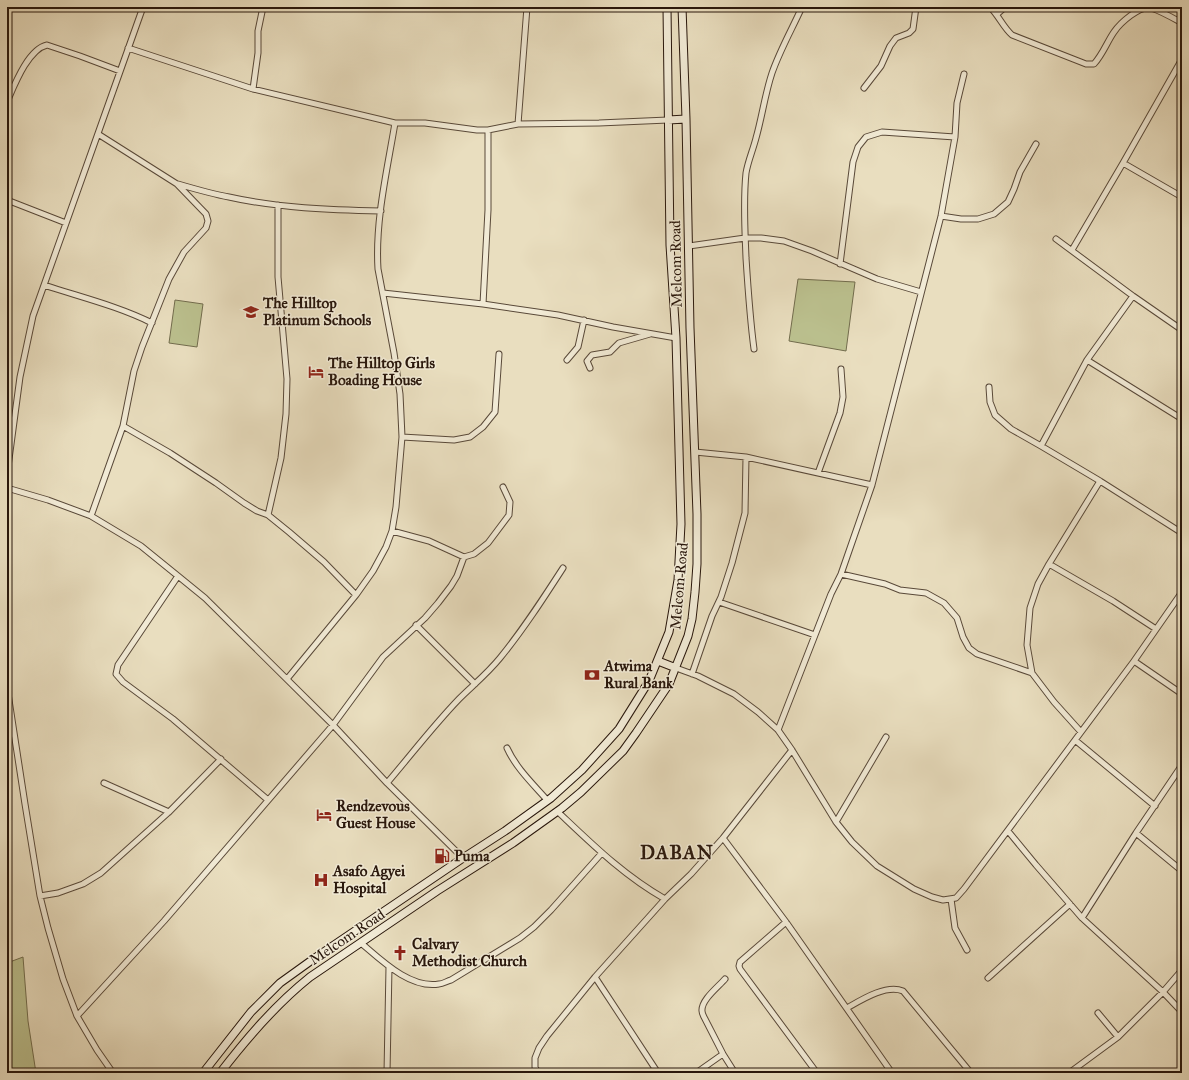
<svg xmlns="http://www.w3.org/2000/svg" width="1189" height="1080" viewBox="0 0 1189 1080" font-family="'IM FELL Great Primer',serif">
<rect width="100%" height="100%" fill="#e9debf"/>
<filter id="stains"><feTurbulence type="fractalNoise" baseFrequency=".005" numOctaves="4"/><feColorMatrix values="0 0 0 0 .2 0 0 0 0 .09 0 0 0 0 .02 0 0 0 .5 -.17"/></filter>
<radialGradient id="worn" r=".72"><stop offset=".6" stop-color="#630" stop-opacity="0"/><stop offset="1" stop-color="#630" stop-opacity=".3"/></radialGradient>
<path fill="#bbc08e" stroke="#726c4d" d="M798,279L855,282L846,351L789,341Z
M175,300L203,304L197,347L169,343Z
M23,957L28,1021L36,1073H7V963Z"/>
<g fill="none" stroke-linecap="round" stroke-linejoin="round">
<g stroke="#594939" stroke-width="7">
<path id="street" d="M990,7C999,16 1003,27 1012,35L1086,64H1094C1103,54 1107,42 1114,32C1120,23 1140,5 1151,8C1161,11 1173,18 1182,23
M997,14L1005,7
M128,48L253,89L395,123H425L477,130H488L518,124L599,123L668,120
M864,88L881,66L890,46L896,38L909,33L913,29L916,7
M253,89L258,53V31L263,7
M7,102C14,86 28,49 47,45L80,56L120,71
M518,124L527,7
M1123,163L1182,197
M178,184C195,189 212,194 229,197C278,208 330,210 381,211
M7,200L66,223
M941,216L961,219H978L994,214L1008,202L1014,189L1020,172L1036,144
M1056,239L1133,296L1182,330
M689,246L745,238H761L784,241L812,251L877,279L921,292
M1072,250L1123,163L1182,59
M840,264L853,162L858,147L866,137L882,132L955,137
M44,285C80,297 118,306 152,323
M383,293L483,304L558,315L613,327L676,338
M483,304L488,210V130
M754,349C750,319 748,289 746,258C745,230 743,202 746,173C748,161 753,150 756,138C762,117 765,94 772,73C780,50 792,29 802,7
M567,360L578,347L584,320
M1087,360L1182,419
M590,368L587,361L592,355L610,352L619,343L650,334
M989,387L990,402L995,415L1011,429L1041,446L1100,481L1182,533
M123,426L170,453L216,483L244,503L257,511L268,515L289,532L324,562L356,595
M402,437L454,440L470,437L483,427L495,412L499,354
M1041,446L1087,360L1133,296
M695,452L746,457L872,485
M818,473L840,413L843,397L841,369
M7,474L20,377L33,316L143,7
M7,488L48,500L91,516L141,546L178,576L205,598L333,725L387,783L463,858
M268,515L281,458L286,414L287,379L278,277V205
M91,516L123,426L134,371L142,347L169,279L184,252L206,228L208,221L206,214L177,184L98,134
M392,531L429,541L464,557L474,554L488,543L509,515L510,502L503,487
M1049,564L1113,601L1156,629
M841,574L885,584L900,590L926,593L944,603L957,618L963,637L969,648L977,654L1032,673
M178,576L118,665L116,674L123,682L173,719L268,800
M719,602L815,635
M416,625L475,684
M1134,661L1182,694
M676,668L698,676L734,694L758,712L778,730L792,750L836,822L852,842L877,866L914,889L932,897L943,900L956,898L964,889L1134,661L1182,592
M692,674L712,616L721,597L732,563L745,513L746,457
M287,679L356,595L373,571L386,547L392,531L396,507L402,437L401,415L400,394L394,353L378,269C375,221 387,171 395,123
M7,687L25,804L40,896L48,928L63,979L77,1016L97,1050L113,1073
M778,730L831,594L841,574L872,485L941,216L955,137L957,103L964,74
M1081,732L1054,702L1032,673L1027,645L1030,608L1038,584L1049,564L1100,481
M1075,740L1155,806
M507,748C516,768 533,784 547,800
M104,783L169,812
M387,783C411,755 433,726 459,699C472,686 487,674 500,658C523,630 543,599 563,568
M557,811C592,844 623,875 665,899
M836,822L886,737
M1008,831L1036,865L1082,918L1163,992L1182,1012
M1136,833L1182,871
M723,838L786,922L892,1073
M40,896L58,893L83,884L101,873L169,812L221,759
M951,899L955,928L967,950
M1082,918L1136,833L1182,765
M786,922L740,962L739,966L740,969L817,1073
M361,943C381,960 410,989 439,984C443,984 447,981 451,980L520,938L534,927L551,910L601,854
M595,977L658,1073
M988,978L1070,904
M725,979C718,987 701,1000 702,1011C702,1013 703,1015 704,1017L723,1054L735,1073
M847,1008C861,1000 886,984 903,991L971,1073
M1098,1013L1118,1037
M77,1016L164,921L333,725L383,657L425,618L438,603L451,586L457,576L464,557
M387,1073L389,967
M538,1073L535,1067V1058L539,1048L547,1036L595,977L665,899L691,874L723,838L792,750
M696,1073L723,1054
M1069,1073L1118,1037L1163,992L1182,970"/>
</g>
<g stroke="#29170c" stroke-width="9">
<path id="secondary" d="M668,120L686,119
M658,661L676,668
M203,1073L251,1012L280,983L312,960L463,858L505,831L551,798L582,770L619,729L649,681L669,632L678,580L681,524L676,338L670,245L667,7
M220,1073C247,1038 275,1005 310,977L437,891L513,843L562,808L581,792L623,751L636,733L669,684L688,636L692,619L695,592L697,564V514L690,328L686,119L682,7"/>
</g>
<use href="#street" stroke="#f1ead5" stroke-width="5"/>
<use href="#secondary" stroke="#f1ead5" stroke-width="7"/>
</g>
<defs>
<g id="school-bare" transform="scale(1.2)"><path d="M0-5L7-2L0 1L-7-2ZM-4 1L0 2.5L4 1V4Q0 6-4 4Z" fill="#8f2418" stroke="#f1ead5" stroke-width="2.5" paint-order="stroke"/></g>
<g id="hotel-bare" transform="scale(1.2)"><path d="M-6-4.5h1.5V1H6V5H4.5V3h-9V5H-6ZM-4 0a1.8 1.8 0 1 1 3.6 0ZM.5 0V-2.5h3Q6-2.5 6 0Z" fill="#8f2418" stroke="#f1ead5" stroke-width="2.5" paint-order="stroke"/></g>
<g id="bank-bare" transform="scale(1.2)"><path d="M-6-4H6V4H-6ZM0-2.3a2.3 2.3 0 1 0 0 4.6a2.3 2.3 0 1 0 0-4.6Z" fill="#8f2418" stroke="#f1ead5" stroke-width="2.5" paint-order="stroke"/></g>
<g id="fuel-bare" transform="scale(1.2)"><path d="M-5.5-6h7V0h2V4h1.3V-2.5L3-4.5l.8-.8L6-3V5H2.5V1h-1V6h-7ZM-4.2-4.7v3.2H.2V-4.7Z" fill="#8f2418" stroke="#f1ead5" stroke-width="2.5" paint-order="stroke"/></g>
<g id="hospital-bare" transform="scale(1.2)"><path d="M-5-5h3v3.5h4V-5h3V5h-3V1.5h-4V5h-3Z" fill="#8f2418" stroke="#f1ead5" stroke-width="2.5" paint-order="stroke"/></g>
<g id="church-bare" transform="scale(1.2)"><path d="M-1.2-6h2.4v3.5h3.3v2.4h-3.3V6h-2.4V-.1h-3.3v-2.4h3.3Z" fill="#8f2418" stroke="#f1ead5" stroke-width="2.5" paint-order="stroke"/></g>
</defs>
<g fill-rule="evenodd">
<use href="#school-bare" x="251" y="312"/>
<use href="#hotel-bare" x="316" y="372"/>
<use href="#bank-bare" x="592" y="675"/>
<use href="#hotel-bare" x="324" y="815"/>
<use href="#fuel-bare" x="442" y="856"/>
<use href="#hospital-bare" x="321" y="880"/>
<use href="#church-bare" x="400" y="953"/>
</g>
<g text-anchor="middle" dominant-baseline="central" stroke-width="3" stroke-linejoin="round" paint-order="stroke">
<g font-size="15" fill="#29170c" stroke="#f1ead5">
<text transform="translate(676 264) rotate(-91)">Melcom Road</text>
<text transform="translate(679 586) rotate(-85)">Melcom Road</text>
<text transform="translate(347 937) rotate(-34)">Melcom Road</text>
</g>
<g font-size="15" font-weight="bold" fill="#29170c" stroke="#f1ead5" text-anchor="start">
<text x="263" y="303">The Hilltop<tspan x="263" dy="17">Platinum Schools</tspan></text>
<text x="328" y="363">The Hilltop Girls<tspan x="328" dy="17">Boading House</tspan></text>
<text x="604" y="666">Atwima<tspan x="604" dy="17">Rural Bank</tspan></text>
<text x="336" y="806">Rendzevous<tspan x="336" dy="17">Guest House</tspan></text>
<text x="454" y="856">Puma</text>
<text x="333" y="871">Asafo Agyei<tspan x="333" dy="17">Hospital</tspan></text>
<text x="412" y="944">Calvary<tspan x="412" dy="17">Methodist Church</tspan></text>
</g>
<g font-size="19" font-weight="bold" letter-spacing="1" fill="#29170c" stroke="#f1ead5">
<text x="677" y="852">DABAN</text>
</g>
</g>
<rect width="1189" height="1080" fill="none" stroke="#e9debf" stroke-width="24"/>
<rect x="8" y="8" width="1173" height="1064" fill="none" stroke="#29170c" stroke-width="2"/>
<rect x="12" y="12" width="1165" height="1056" fill="none" stroke="#29170c"/>
<rect width="100%" height="100%" filter="url(#stains)"/>
<rect width="100%" height="100%" fill="url(#worn)"/>
</svg>
